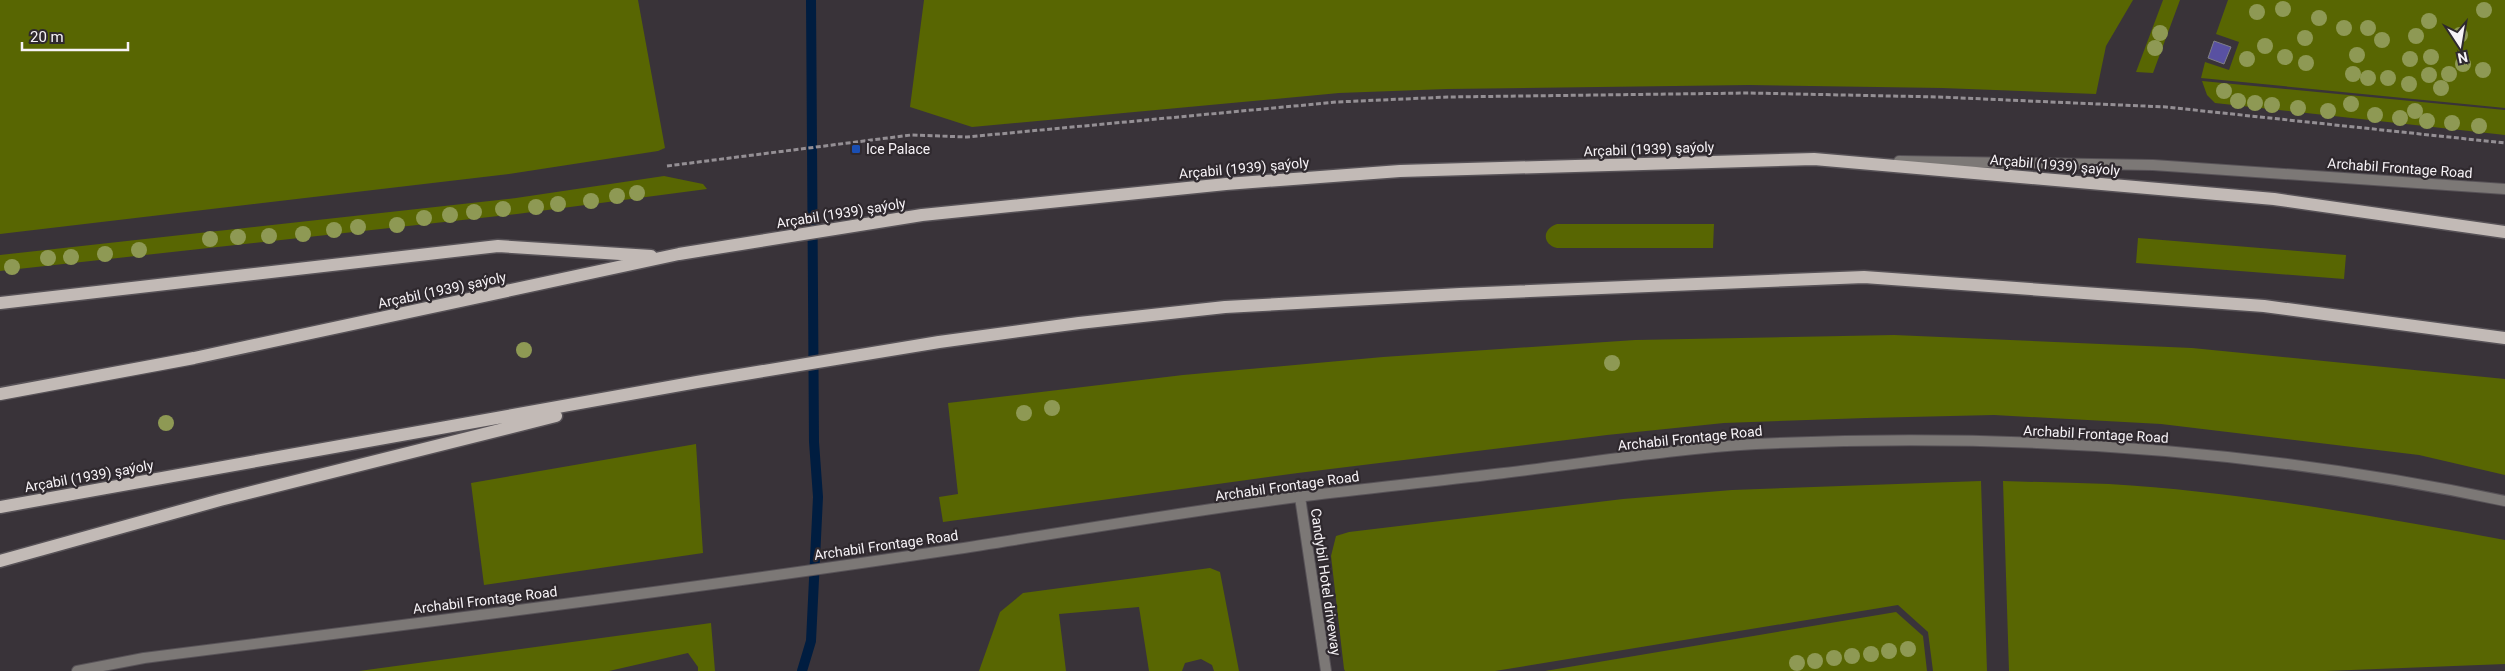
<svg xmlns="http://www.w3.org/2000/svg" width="2505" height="671" viewBox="0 0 2505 671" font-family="Roboto,sans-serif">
<rect width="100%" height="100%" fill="#393339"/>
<path fill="#586602" d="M0,0H638L665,148L658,151L509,174L0,234Z
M924,0H2133L2106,46L2096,94L1942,88L1749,85L1447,89L1339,93L972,127L910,107Z
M2163,0H2180L2153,73L2136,72Z
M2228,0H2505V108L2201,78L2205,62L2229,70L2239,42L2216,34Z
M2202,81L2505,110V135L2215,103L2207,95Z
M664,176L703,184L707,189L517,214L0,271V255L516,198Z
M1557,224H1714L1713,248H1557C1542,244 1542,229 1557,224Z
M2138,238L2346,255L2344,279L2136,263Z
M1894,335L2192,348L2505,379V475L2419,455L2161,424L1994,415L1866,418L1724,423L1607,435L1298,473L943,522L939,497L958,494L948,403L1183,375L1383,357L1635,340Z
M696,444L703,553L484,585L471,483Z
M1981,481L1987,671H1933L1928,632L1898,605L1495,671H1345L1344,669L1331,556L1336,536L1349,532L1623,499L1732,490Z
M2003,481C2038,482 2073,483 2109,484C2242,492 2374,516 2505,540V664L2326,671H2009Z
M1210,568L1220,572L1239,671H1214L1212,665L1201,659L1185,663L1182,671H1149L1139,607L1059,614L1066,671H979L1000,612L1023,593Z
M1896,612L1923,636L1927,671H1545Z
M711,623L715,671H698V667L688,653L609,671H359Z"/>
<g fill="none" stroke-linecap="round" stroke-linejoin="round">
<path stroke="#001d40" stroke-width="10" d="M802,671L811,641L818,497L814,442L811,0"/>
</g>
<path fill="#5951a2" stroke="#7f7f87" d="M2214,41L2231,47L2224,64L2208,58Z"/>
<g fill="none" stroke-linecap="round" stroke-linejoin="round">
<g stroke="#575257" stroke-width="12">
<path id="service" d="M1300,497L1326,671"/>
</g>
<g stroke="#575257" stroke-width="12">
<path id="minor" d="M1899,161L2153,165L2505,189
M77,671L144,658C413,624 682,590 950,550C1068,532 1186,511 1305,496C1368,488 1431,482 1495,474C1582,464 1669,449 1756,444C2006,432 2260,449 2505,501"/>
</g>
<g stroke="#575257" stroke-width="15">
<path id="primary" d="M0,303L498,246L651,256
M0,394L194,358L679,254L922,215L1226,184L1400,171L1814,159L2274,199L2505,232
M0,507L697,382L939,342L1079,323L1225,307L1460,294L1864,277L2264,306L2505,338
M0,561L220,500L556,416"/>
</g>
<path stroke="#948f94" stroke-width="3" stroke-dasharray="5 2.5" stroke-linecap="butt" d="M667,166L911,135L967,137L1337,102L1448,97L1749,93L1939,97L2166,107L2505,143"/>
<use href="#service" stroke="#7c7876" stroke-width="10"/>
<use href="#minor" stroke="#7c7876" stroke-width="10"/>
<use href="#primary" stroke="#c2bab6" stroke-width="12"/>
</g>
<g fill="#8e9954">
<circle cx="2283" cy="9" r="8"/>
<circle cx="2484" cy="10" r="8"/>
<circle cx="2257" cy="12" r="8"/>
<circle cx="2319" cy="18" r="8"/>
<circle cx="2429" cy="21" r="8"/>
<circle cx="2344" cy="28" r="8"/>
<circle cx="2368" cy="28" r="8"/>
<circle cx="2160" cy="33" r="8"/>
<circle cx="2460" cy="35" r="8"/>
<circle cx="2416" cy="36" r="8"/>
<circle cx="2305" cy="38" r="8"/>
<circle cx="2382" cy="40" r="8"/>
<circle cx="2265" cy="46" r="8"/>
<circle cx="2155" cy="48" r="8"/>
<circle cx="2357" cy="55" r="8"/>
<circle cx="2285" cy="57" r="8"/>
<circle cx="2431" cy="57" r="8"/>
<circle cx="2247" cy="59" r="8"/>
<circle cx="2410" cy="59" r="8"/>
<circle cx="2306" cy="63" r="8"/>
<circle cx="2463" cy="64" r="8"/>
<circle cx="2483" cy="70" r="8"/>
<circle cx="2353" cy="74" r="8"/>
<circle cx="2449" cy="74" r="8"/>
<circle cx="2429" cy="75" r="8"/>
<circle cx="2368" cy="78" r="8"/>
<circle cx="2388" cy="78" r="8"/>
<circle cx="2409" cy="84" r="8"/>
<circle cx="2441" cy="88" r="8"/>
<circle cx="2224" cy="91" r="8"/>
<circle cx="2238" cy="101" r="8"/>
<circle cx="2255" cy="103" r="8"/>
<circle cx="2351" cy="104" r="8"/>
<circle cx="2272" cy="105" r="8"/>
<circle cx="2298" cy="108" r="8"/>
<circle cx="2328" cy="111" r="8"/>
<circle cx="2415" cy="111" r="8"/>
<circle cx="2375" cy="115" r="8"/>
<circle cx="2400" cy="118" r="8"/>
<circle cx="2427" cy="121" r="8"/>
<circle cx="2452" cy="123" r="8"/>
<circle cx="2479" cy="126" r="8"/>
<circle cx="637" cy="193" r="8"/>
<circle cx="617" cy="196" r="8"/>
<circle cx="591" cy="201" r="8"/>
<circle cx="558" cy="204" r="8"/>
<circle cx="536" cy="207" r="8"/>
<circle cx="503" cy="209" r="8"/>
<circle cx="474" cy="212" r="8"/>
<circle cx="450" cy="215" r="8"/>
<circle cx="424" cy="218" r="8"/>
<circle cx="397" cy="225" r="8"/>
<circle cx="358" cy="227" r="8"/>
<circle cx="334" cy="230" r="8"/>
<circle cx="303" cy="234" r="8"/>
<circle cx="269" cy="236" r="8"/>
<circle cx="238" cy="237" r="8"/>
<circle cx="210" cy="239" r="8"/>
<circle cx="139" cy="250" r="8"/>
<circle cx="105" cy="254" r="8"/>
<circle cx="71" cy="257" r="8"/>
<circle cx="48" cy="258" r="8"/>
<circle cx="12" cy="267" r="8"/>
<circle cx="524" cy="350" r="8"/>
<circle cx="1612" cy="363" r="8"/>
<circle cx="1052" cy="408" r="8"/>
<circle cx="1024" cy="413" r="8"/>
<circle cx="166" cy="423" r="8"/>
<circle cx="1908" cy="649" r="8"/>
<circle cx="1889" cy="651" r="8"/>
<circle cx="1871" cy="654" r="8"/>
<circle cx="1852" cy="656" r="8"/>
<circle cx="1834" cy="658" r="8"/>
<circle cx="1815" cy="661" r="8"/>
<circle cx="1797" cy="663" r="8"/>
</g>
<rect fill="#1a4fb4" stroke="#2f292e" stroke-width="2" x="851" y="144" width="10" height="10" rx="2.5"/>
<g text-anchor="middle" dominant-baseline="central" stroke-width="4.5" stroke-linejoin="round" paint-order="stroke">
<g font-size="14" fill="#f7f3f7" stroke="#2f292e" text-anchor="start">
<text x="866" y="149">Ice Palace</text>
</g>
<g font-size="14" fill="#f7f3f7" stroke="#2f292e">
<text transform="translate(1649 149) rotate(-2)">Arçabil (1939) şaýoly</text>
<text transform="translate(2055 165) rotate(5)">Arçabil (1939) şaýoly</text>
<text transform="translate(1244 168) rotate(-5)">Arçabil (1939) şaýoly</text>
<text transform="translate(2400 168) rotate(4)">Archabil Frontage Road</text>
<text transform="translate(841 213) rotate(-9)">Arçabil (1939) şaýoly</text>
<text transform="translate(442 290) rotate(-12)">Arçabil (1939) şaýoly</text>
<text transform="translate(2096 434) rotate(3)">Archabil Frontage Road</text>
<text transform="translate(1690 438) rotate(-6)">Archabil Frontage Road</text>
<text transform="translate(89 476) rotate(-10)">Arçabil (1939) şaýoly</text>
<text transform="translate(1287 486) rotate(-8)">Archabil Frontage Road</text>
<text transform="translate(886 545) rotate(-8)">Archabil Frontage Road</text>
<text transform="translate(1326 582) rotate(82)">Candybil Hotel driveway</text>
<text transform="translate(485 600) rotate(-7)">Archabil Frontage Road</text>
</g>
</g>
<g transform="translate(2460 45) rotate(168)" stroke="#2f292e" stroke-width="4" paint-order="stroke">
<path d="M0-4L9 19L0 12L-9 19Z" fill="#f7f3f7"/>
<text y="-8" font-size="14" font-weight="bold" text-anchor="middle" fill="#f7f3f7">N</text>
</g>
<path d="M22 42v8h106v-8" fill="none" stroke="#f7f3f7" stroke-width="2.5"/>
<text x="30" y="42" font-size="15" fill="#f7f3f7" stroke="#2f292e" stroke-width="4" paint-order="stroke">20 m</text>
</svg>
